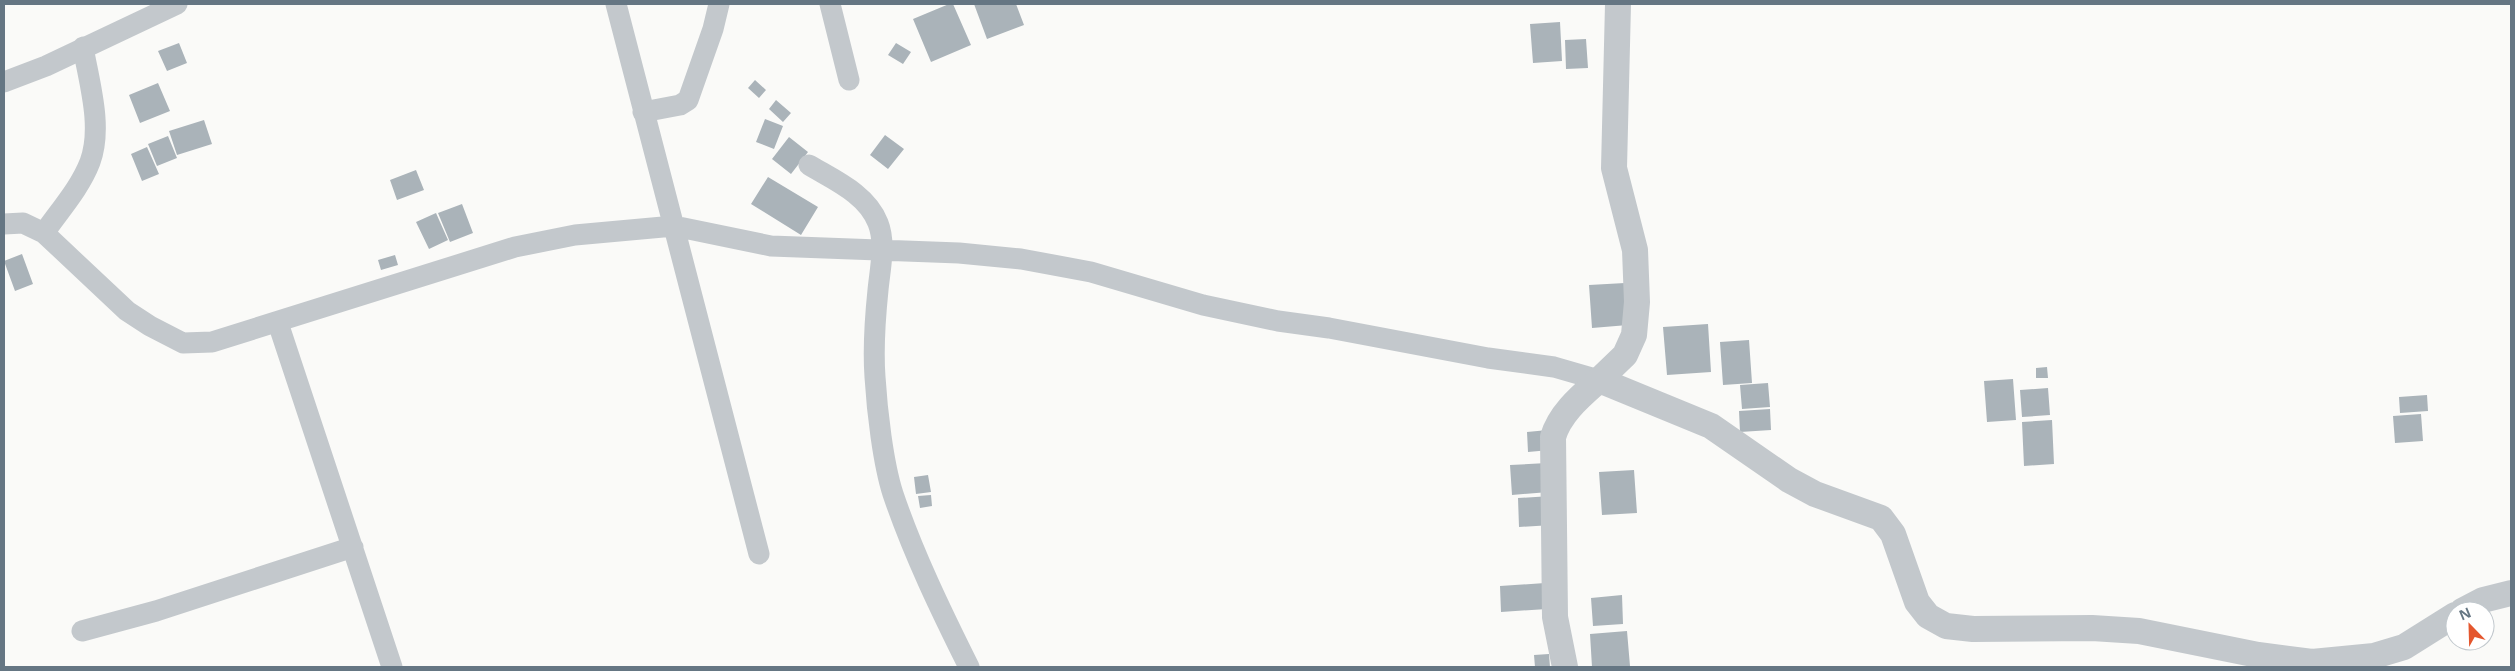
<svg xmlns="http://www.w3.org/2000/svg" width="2515" height="671" viewBox="0 0 2515 671" font-family="'Noto Sans',sans-serif">
<rect width="100%" height="100%" fill="#fafaf8"/>
<path fill="#aab3b9" d="M949,4H953L971,45L931,62L913,19Z
M974,4H1016L1024,25L987,39Z
M1560,22L1562,61L1533,63L1530,24Z
M1586,39L1588,68L1566,69L1565,40Z
M179,43L187,63L167,71L158,51Z
M896,43L911,52L903,64L888,55Z
M755,80L766,90L759,98L748,88Z
M158,83L170,111L140,123L129,95Z
M776,100L791,113L783,122L769,109Z
M765,119L783,126L774,149L756,142Z
M204,120L212,144L177,155L169,131Z
M885,135L904,149L888,169L870,155Z
M168,136L177,158L157,166L148,144Z
M789,137L808,152L791,174L772,159Z
M147,147L159,174L142,181L131,154Z
M416,170L424,190L397,200L390,180Z
M768,177L818,207L801,235L751,204Z
M462,204L473,233L450,242L438,213Z
M436,213L448,240L429,249L416,222Z
M22,254L33,284L15,291L4,261Z
M395,255L398,265L381,270L378,260Z
M1625,283L1628,325L1592,328L1589,285Z
M1708,324L1711,372L1667,375L1663,327Z
M1749,340L1752,383L1723,385L1720,342Z
M2047,367L2048,378H2036V368Z
M2013,379L2016,420L1987,422L1984,381Z
M1768,383L1770,407L1742,409L1740,385Z
M2048,388L2050,415L2022,417L2020,390Z
M2427,395L2428,411L2400,413L2399,397Z
M1770,409L1771,430L1740,432L1739,411Z
M2421,414L2423,441L2395,443L2393,416Z
M2052,420L2054,464L2024,466L2022,422Z
M1548,430L1550,450L1528,452L1527,432Z
M1547,463L1549,492L1512,495L1510,465Z
M1634,470L1637,513L1602,515L1599,472Z
M928,475L931,492L916,494L914,477Z
M931,495L932,506L920,508L918,496Z
M1551,496L1552,525L1519,527L1518,498Z
M1545,583L1547,609L1501,612L1500,586Z
M1622,595L1623,624L1593,626L1591,598Z
M1627,631L1630,666L1592,667L1590,634Z
M1549,654L1550,667H1535L1534,655Z"/>
<g fill="none" stroke-linecap="round" stroke-linejoin="round">
<path stroke="#c3c8cc" stroke-width="21" d="M616,4L759,554
M830,4L849,80
M4,82L46,66L177,4
M643,112L680,105L688,100L713,29L719,4
M809,165C834,180 867,194 878,223C886,243 880,269 878,290C875,319 873,349 875,377C877,410 883,463 893,494C913,553 941,611 969,667
M4,224L23,223L44,233L127,311L150,326L183,343L212,342L515,247L575,235L674,226L771,246L959,253L1021,259L1091,272L1203,305L1278,321L1329,328L1488,358L1554,367L1599,380
M44,233C60,210 80,188 90,162C103,127 89,82 83,47
M278,323L392,667
M82,631L156,611L353,547"/>
<path stroke="#c3c8cc" stroke-width="26" d="M1599,380L1625,355L1634,335L1637,302L1635,250L1614,168L1618,4
M2462,611L2483,600L2511,593
M1565,667L1555,617L1553,437C1560,413 1581,396 1599,380L1711,426L1789,480L1815,494L1881,518L1893,534L1917,602L1928,616L1946,626L1973,629L2092,628L2139,631L2258,655L2312,662L2374,656L2404,647L2455,615"/>
</g>
<rect width="2515" height="671" fill="none" stroke="#657683" stroke-width="10"/>
<g transform="translate(2470 626) rotate(337)"><circle r="24" fill="#ffffff" stroke="#c1c8cd"/>
<path d="M0-4L9 19L0 12L-9 19Z" fill="#e4572e"/>
<text y="-8" font-size="14" font-weight="bold" text-anchor="middle" fill="#657683">N</text>
</g>
</svg>
